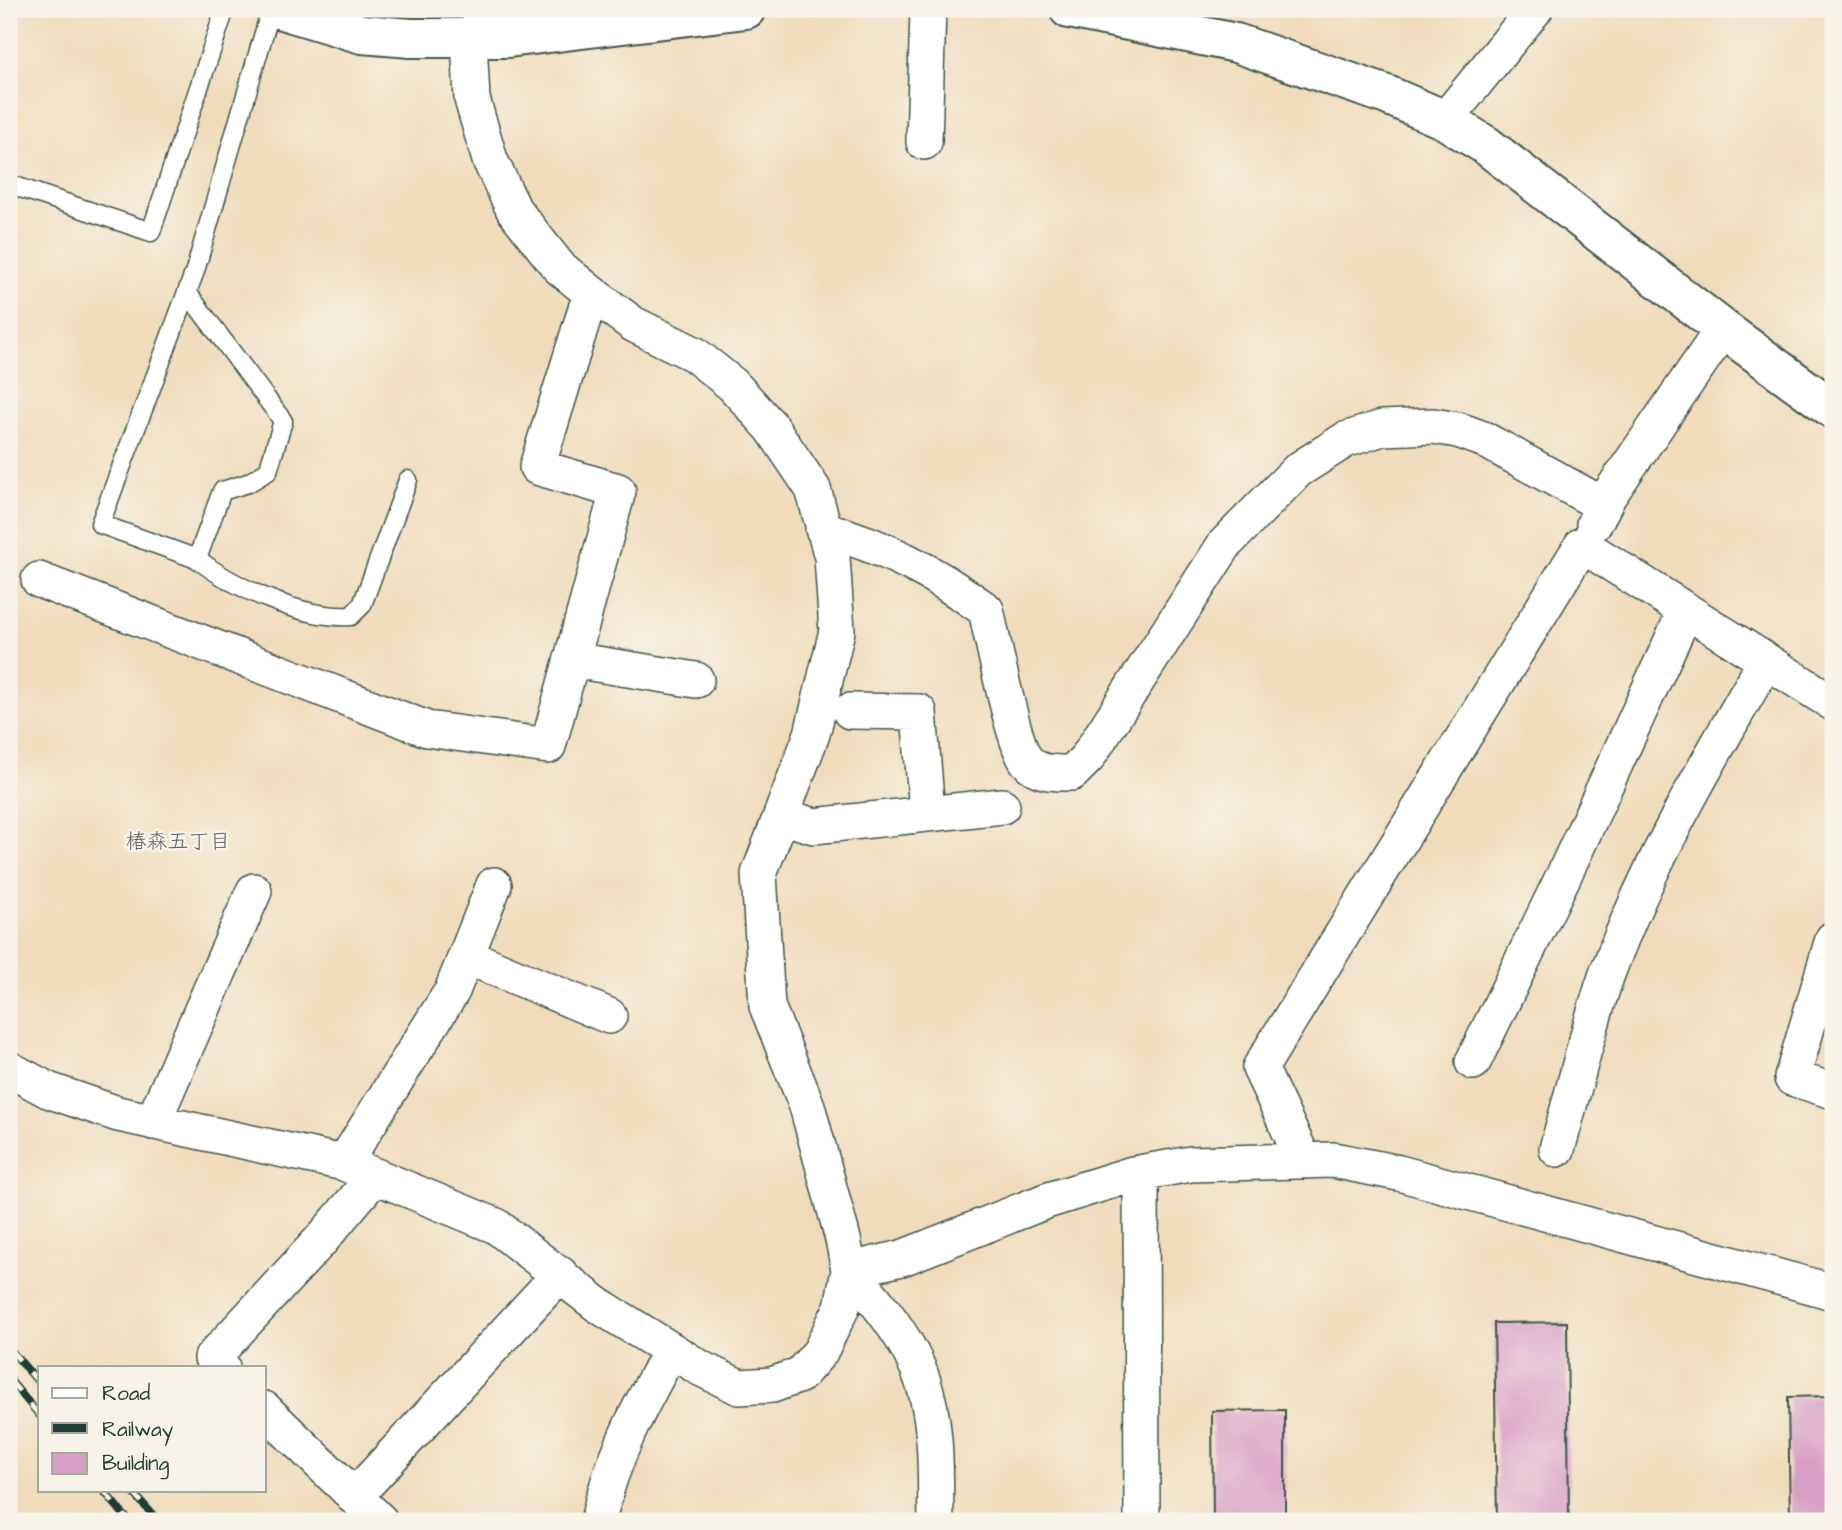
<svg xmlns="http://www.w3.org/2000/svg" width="1842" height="1530" viewBox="0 0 1842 1530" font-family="'Architects Daughter','Klee One',sans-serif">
<rect width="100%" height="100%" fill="#f7f3e8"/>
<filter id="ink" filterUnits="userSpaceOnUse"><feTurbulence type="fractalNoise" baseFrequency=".0143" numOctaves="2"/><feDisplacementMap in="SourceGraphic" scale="14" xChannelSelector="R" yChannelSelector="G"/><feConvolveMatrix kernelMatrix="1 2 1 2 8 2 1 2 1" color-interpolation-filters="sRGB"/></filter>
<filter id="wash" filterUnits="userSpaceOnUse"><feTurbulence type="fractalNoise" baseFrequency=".00686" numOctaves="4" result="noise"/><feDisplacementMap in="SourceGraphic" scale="28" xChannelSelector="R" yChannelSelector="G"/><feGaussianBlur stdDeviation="1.57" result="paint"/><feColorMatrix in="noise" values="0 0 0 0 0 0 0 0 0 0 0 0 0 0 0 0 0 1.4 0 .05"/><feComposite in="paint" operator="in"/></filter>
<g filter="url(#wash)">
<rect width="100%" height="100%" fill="#f0dcbb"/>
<g id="blocks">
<path fill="#d89fc5" d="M1567,1322L1569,1521H1497L1494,1323Z
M1833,1396V1521H1790L1788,1397Z
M1285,1410V1521H1213L1212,1411Z"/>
</g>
</g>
<g filter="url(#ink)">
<use href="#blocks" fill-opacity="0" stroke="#3e5548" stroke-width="2"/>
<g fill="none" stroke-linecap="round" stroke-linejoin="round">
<g stroke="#3e5548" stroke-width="21">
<path id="lane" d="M9,184L151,232L225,9
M187,292L283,421L268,471L248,483L222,491L197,559L100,524C131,440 163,356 195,271L271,9
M197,559C235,588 302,619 351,616L362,605L408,480"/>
</g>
<g stroke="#3e5548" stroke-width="38">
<path id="street" d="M1445,120L1535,9
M924,142L928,9
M1594,524L1609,495L1723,329
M823,529C886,547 933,572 986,610C992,636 1014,747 1027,761C1038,774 1056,773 1072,773L1087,758L1225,544L1298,470L1345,440L1382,428L1433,426L1458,430L1483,439L1603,505
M39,580L427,729L548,746L618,491L537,467L591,293
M572,660L696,680
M850,711L919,712L927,813
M781,816L814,826L1002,806
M1833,939L1792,1078L1833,1091
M466,956L609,1016
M1473,1062L1563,877L1686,610
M9,1069L48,1090L118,1114L344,1163L496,1226L598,1305L700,1368L739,1387L772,1385L800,1375L820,1352L842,1307L849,1270L843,1239L807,1106L767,1006L759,874L812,734L837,631L832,557L813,489L772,428L733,385L694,354L633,324L591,293L559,267L514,210L490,160L472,99L469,39L492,9
M153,1122L254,891
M1557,1149C1574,1091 1587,1031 1607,974C1648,864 1707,763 1766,661
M1304,1161L1260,1068L1582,545L1833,703
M344,1163L452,991L494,885
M1141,1173L1142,1521
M222,1367L212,1358L322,1239L375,1176
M264,1409L380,1521
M354,1497L560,1274
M598,1521C611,1459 640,1406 671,1350
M936,1521C935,1475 938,1426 923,1382C910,1341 878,1302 849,1270L902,1258L1046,1201L1133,1174L1191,1164L1333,1160L1399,1173L1833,1292"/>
</g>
<g stroke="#3e5548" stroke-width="42">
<path id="secondary" d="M279,9L362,34L411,38H508L746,9
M1069,9L1236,43L1387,95L1445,120L1487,146L1723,329L1833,409"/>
</g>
<use href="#lane" stroke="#fff" stroke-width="18"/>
<use href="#street" stroke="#fff" stroke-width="35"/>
<use href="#secondary" stroke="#fff" stroke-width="38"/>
<g stroke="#1f3d34" stroke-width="8">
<path id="rail" d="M9,1348L40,1384
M9,1379L40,1416
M103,1490L129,1521
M131,1490L158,1521"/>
</g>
<use href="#rail" stroke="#f7f3e8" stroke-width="5" stroke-dasharray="16" stroke-linecap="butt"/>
</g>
</g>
<g text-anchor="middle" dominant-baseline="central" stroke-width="5" stroke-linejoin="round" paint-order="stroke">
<g font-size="21" fill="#605f67" stroke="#f7f3e8">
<text x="178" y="841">椿森五丁目</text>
</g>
</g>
<rect width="1842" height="1530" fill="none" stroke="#f7f3e8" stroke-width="35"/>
<rect x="38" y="1366" width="228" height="126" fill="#f7f3e8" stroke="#a1aaa0" stroke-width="2"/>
<rect x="52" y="1388" width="35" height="10" fill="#ffffff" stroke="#a1aaa0" stroke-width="2"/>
<text x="102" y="1400" font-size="21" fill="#1f3d34">Road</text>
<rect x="52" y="1423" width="35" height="10" fill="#1f3d34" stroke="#a1aaa0" stroke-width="2"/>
<text x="102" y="1436" font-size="21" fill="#1f3d34">Railway</text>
<rect x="52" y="1453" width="35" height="21" fill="#d89fc5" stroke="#a1aaa0" stroke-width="2"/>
<text x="102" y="1470" font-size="21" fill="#1f3d34">Building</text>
</svg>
